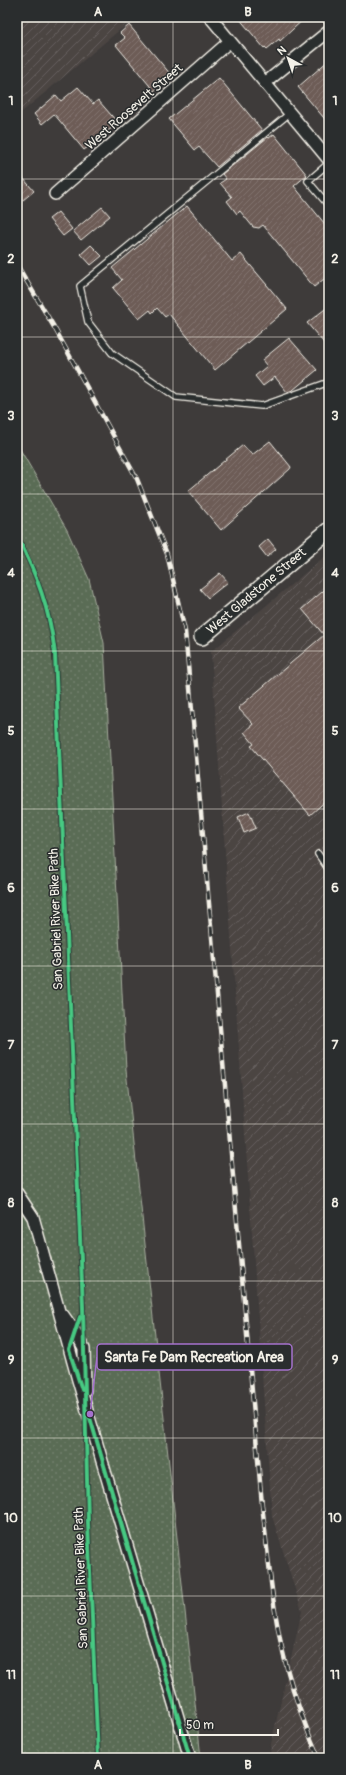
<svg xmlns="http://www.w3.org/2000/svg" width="346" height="1775" viewBox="0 0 346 1775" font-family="Pangolin,sans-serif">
<defs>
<pattern id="industrial-furrows" width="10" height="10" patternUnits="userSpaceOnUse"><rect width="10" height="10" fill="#4c4543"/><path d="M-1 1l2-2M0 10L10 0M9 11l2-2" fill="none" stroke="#66605e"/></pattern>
<pattern id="park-dots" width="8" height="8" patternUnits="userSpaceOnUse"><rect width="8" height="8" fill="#5a6c55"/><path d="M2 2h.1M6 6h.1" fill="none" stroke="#72816d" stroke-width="1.8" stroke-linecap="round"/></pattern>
<pattern id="building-hatch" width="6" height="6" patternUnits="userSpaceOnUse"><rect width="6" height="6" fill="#6d5b57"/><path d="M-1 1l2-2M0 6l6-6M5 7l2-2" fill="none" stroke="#82736f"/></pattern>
</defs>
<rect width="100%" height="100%" fill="#3e3b3a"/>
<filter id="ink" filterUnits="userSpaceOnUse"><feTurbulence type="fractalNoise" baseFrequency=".025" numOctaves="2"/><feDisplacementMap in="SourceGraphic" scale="8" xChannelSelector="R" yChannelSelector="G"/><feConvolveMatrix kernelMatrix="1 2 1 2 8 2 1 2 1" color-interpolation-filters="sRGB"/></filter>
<g filter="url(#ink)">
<path fill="url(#industrial-furrows)" d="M17,17H135L17,116Z
M329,553V1758H270L271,1744L302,1611L272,1516L211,652Z"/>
<path fill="url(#park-dots)" stroke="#a7ae9e" d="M17,444L67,530L89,579L104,643L126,1070L201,1758H17Z"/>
<path fill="url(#building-hatch)" stroke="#f4f1e8" d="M238,17H306L280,41L279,39L267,49L265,47L264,48Z
M129,25L172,76L154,91L116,45L125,38L120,33Z
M329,60V124L298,87Z
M219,78L262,130L217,167L199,147L195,150L169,119Z
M78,87L93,104L98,100L118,123L84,150L54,114L42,124L34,114L56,95L61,101Z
M274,134L307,175L294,186L329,229V275L314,287L263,225L259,228L253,227L240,211L237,214L227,201L232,197L220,183L226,179L222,174L268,137L269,138Z
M17,171L34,191L17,205Z
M187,206L232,261L241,254L287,309L215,370L169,314L165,317L157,308L152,313L150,310L139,319L113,288L122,280L112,268Z
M102,207L110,216L81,240L73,231Z
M58,212L72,229L63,236L49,219Z
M91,245L102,256L91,265L81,254Z
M329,306V349L307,323Z
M289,338L317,370L293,390L287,392L275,377L263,386L255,376L267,366L262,360Z
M270,441L291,467L290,469L221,530L188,491L243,445L252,455Z
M268,539L276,549L267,557L259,547Z
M220,573L228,582L208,598L200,589Z
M329,586V798L310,815L251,746L254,744L244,732L253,724L238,708L324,635L302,609Z
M249,812L256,828L244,833L238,817Z"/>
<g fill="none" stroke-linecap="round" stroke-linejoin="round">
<g stroke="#f4f1e8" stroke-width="8">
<path id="lane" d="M324,17L329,23
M290,113L80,286L88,322L112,353L176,397L262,406L329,382
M329,163L308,181L329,206
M318,854L329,870"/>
</g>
<g stroke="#f4f1e8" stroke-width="14">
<path id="street" d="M210,17L329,160
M265,83L329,31
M55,194L230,41
M17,1193L33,1217L78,1380L190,1758
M63,1315L75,1332L84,1349L85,1390"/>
</g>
<g stroke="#f4f1e8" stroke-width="18">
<g id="secondary">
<path id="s1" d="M202,637L329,530"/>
</g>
</g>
<use href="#lane" stroke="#2a2d2e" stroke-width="5.5"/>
<use href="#street" stroke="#2a2d2e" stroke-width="11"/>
<use href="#secondary" stroke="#2a2d2e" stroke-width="15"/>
<g stroke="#f4f1e8" stroke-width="4.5">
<path id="rail" d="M17,265L54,327L137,479L167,554L185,631L262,1505C267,1544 270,1584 277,1623C285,1670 300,1715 319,1758"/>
</g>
<use href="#rail" stroke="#2a2d2e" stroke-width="3" stroke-dasharray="9" stroke-linecap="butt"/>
<g stroke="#2a2d2e" stroke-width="6">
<path id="cycleway" d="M17,536C37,575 50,610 55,654L83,1307L88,1523L98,1758
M80,1317L69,1350L82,1390
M88,1411L190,1758"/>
</g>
<use href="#cycleway" stroke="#46c982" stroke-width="4"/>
</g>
</g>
<path fill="none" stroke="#f4f1e8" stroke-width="1" stroke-opacity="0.55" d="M173,17V1758M17,179H329M17,337H329M17,494H329M17,651H329M17,809H329M17,966H329M17,1124H329M17,1281H329M17,1438H329M17,1596H329"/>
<g text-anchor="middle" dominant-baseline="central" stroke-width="3" stroke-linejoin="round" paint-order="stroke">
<g font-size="13" fill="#f4f1e8" stroke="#2a2d2e">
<text transform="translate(134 107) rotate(-41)">West Roosevelt Street</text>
<text stroke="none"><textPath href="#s1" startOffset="71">West Gladstone Street</textPath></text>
<text transform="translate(56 919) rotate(-92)">San Gabriel River Bike Path</text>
<text transform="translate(81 1578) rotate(-92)">San Gabriel River Bike Path</text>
</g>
</g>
<path fill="none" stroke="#a571cd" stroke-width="1.5" d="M90 1414L97 1357"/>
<circle fill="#a571cd" stroke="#2a2d2e" stroke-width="1.5" cx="90" cy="1414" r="4"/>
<rect fill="#2a2d2e" stroke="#a571cd" stroke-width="1.5" x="97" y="1344" width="195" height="26" rx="4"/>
<g font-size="14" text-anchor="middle" font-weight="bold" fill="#f4f1e8">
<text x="194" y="1362">Santa Fe Dam Recreation Area</text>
</g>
<rect width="346" height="1775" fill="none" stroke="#2a2d2e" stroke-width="44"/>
<g transform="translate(288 58) rotate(320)" stroke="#2a2d2e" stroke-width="3" paint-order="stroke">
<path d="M0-3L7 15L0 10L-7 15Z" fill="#f4f1e8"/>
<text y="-6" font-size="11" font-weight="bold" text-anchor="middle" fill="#f4f1e8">N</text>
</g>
<path d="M180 1729v6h98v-6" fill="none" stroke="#f4f1e8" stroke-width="2"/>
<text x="186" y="1729" font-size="12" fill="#f4f1e8" stroke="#2a2d2e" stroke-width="3" paint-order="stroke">50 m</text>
<rect x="22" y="22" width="302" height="1731" fill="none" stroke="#f4f1e8" stroke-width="1.5"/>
<g font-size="13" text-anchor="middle" font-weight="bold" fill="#f4f1e8">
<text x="98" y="16">A</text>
<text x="248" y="16">B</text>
<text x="11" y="105">1</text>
<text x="335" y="105">1</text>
<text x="11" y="263">2</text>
<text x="335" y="263">2</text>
<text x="11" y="420">3</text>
<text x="335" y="420">3</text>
<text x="11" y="577">4</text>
<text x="335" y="577">4</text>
<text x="11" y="735">5</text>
<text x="335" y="735">5</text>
<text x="11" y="892">6</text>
<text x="335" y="892">6</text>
<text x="11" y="1049">7</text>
<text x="335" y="1049">7</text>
<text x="11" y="1207">8</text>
<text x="335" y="1207">8</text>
<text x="11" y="1364">9</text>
<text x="335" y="1364">9</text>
<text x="11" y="1522">10</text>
<text x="335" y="1522">10</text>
<text x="11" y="1679">11</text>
<text x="335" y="1679">11</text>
<text x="98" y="1769">A</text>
<text x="248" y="1769">B</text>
</g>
</svg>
